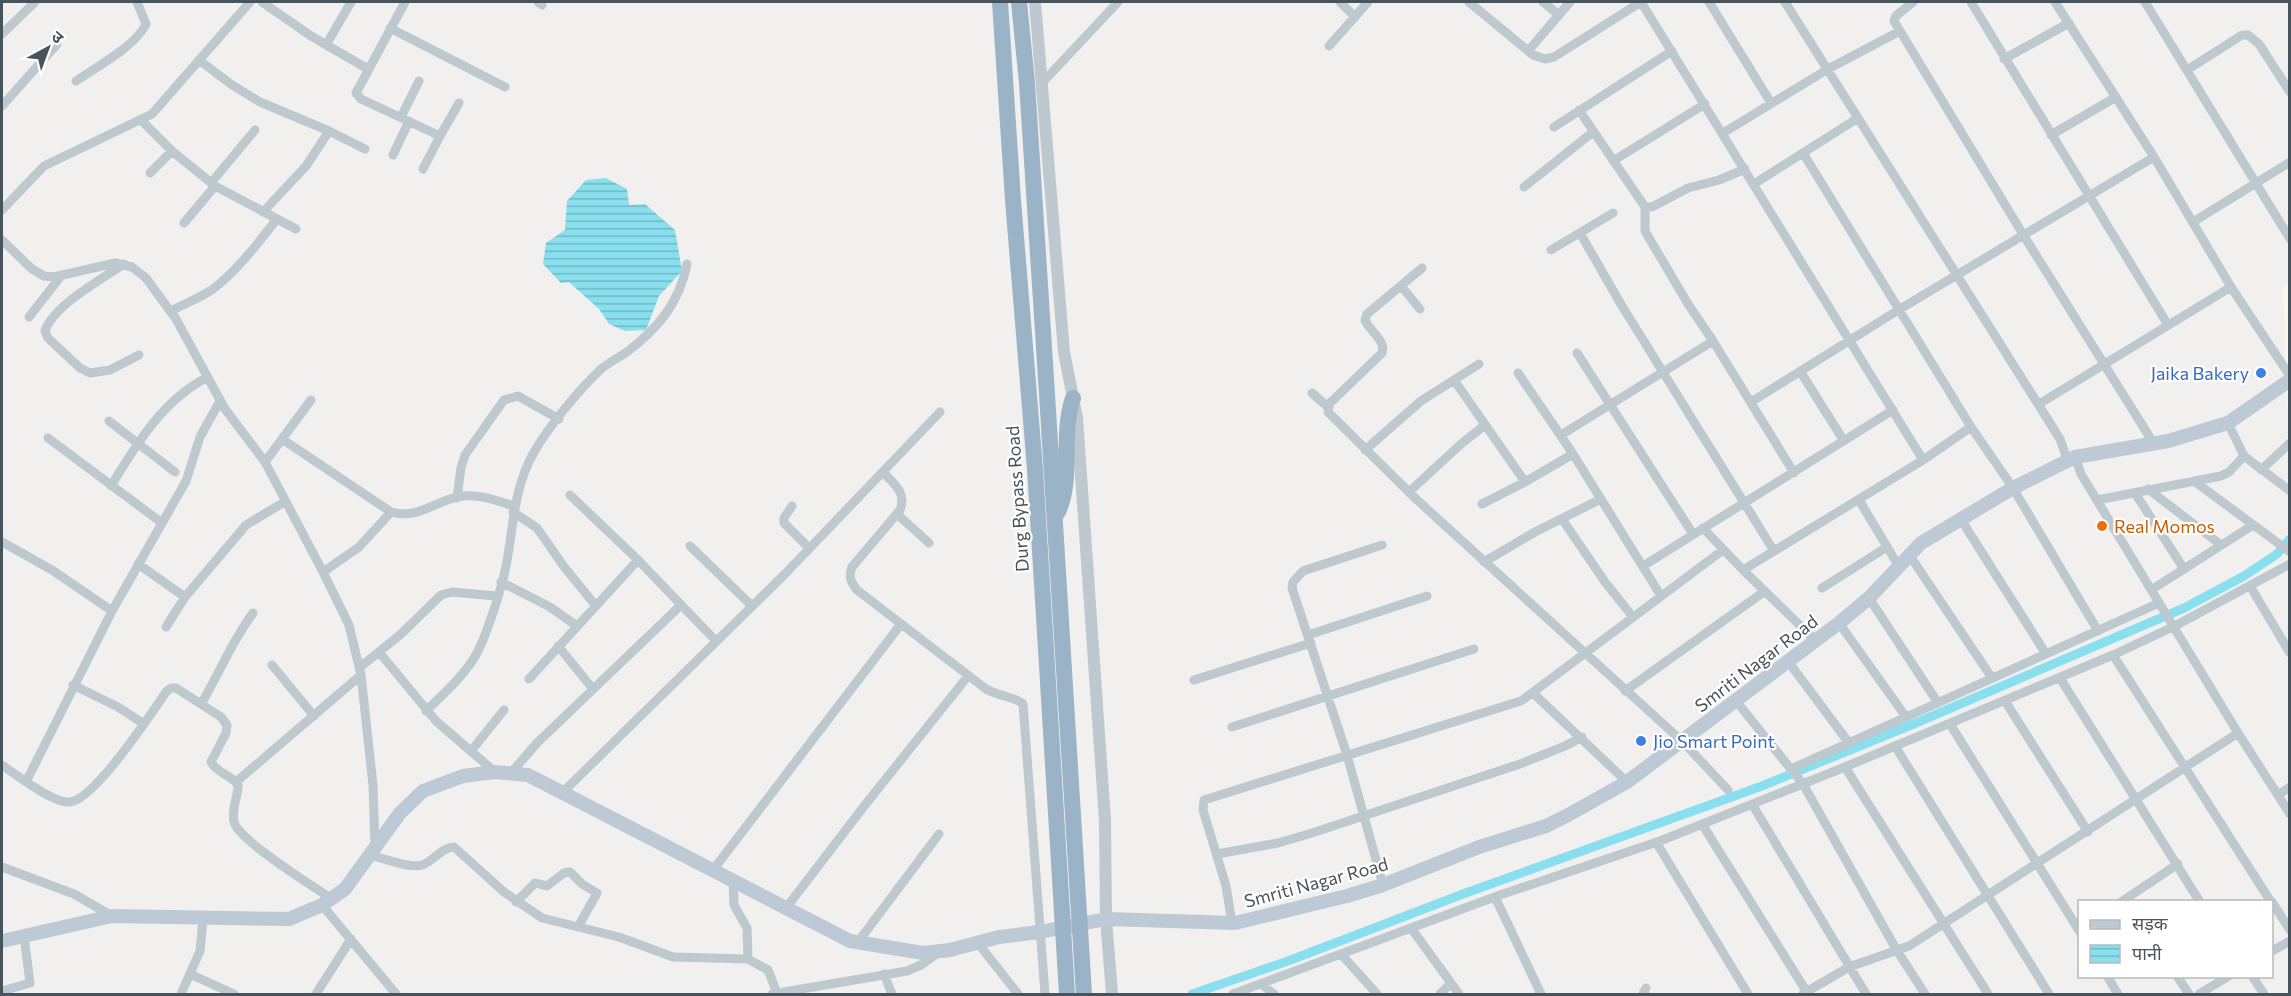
<svg xmlns="http://www.w3.org/2000/svg" width="2291" height="996" viewBox="0 0 2291 996" font-family="Commissioner,'Noto Sans Devanagari',sans-serif">
<defs>
<pattern id="water-rules" width="6" height="5" patternUnits="userSpaceOnUse" patternTransform="scale(1.5)"><rect width="6" height="5" fill="#89dfee"/><path d="M0 2.5h6" fill="none" stroke="#72b7c4"/></pattern>
</defs>
<rect width="100%" height="100%" fill="#f2efef"/>
<path fill="#fcf6e9" d="M2289,283V442L2283,287Z"/>
<path fill="url(#water-rules)" d="M606,178L627,189L629,205L645,204L675,230L682,271L659,296L646,330L625,331L609,324L599,309L569,282L561,283L543,264L546,243L565,230L567,201L586,180Z"/>
<g fill="none" stroke-linecap="round" stroke-linejoin="round">
<path stroke="#89dfee" stroke-width="9" d="M1192,994L1288,961L1463,894L1762,786L1916,723L2184,608L2244,576L2277,554L2290,539"/>
<path stroke="#bdc8cf" stroke-width="9" d="M262,2L311,36L368,69
M405,2L356,93L361,99L440,136L459,103
M538,2L542,5
M1340,2L1355,17
M1469,2L1533,55L1545,59L1554,57L1641,2
M1543,2L1559,15
M1641,2L1923,460
M1709,2L1771,103
M1785,2L2060,439L2067,459
M1913,2L1896,16L1894,21L2024,236L2154,444
M1971,2L2168,325
M2055,2L2154,157L2231,287L2290,376
M2145,2L2290,239
M390,28L505,87
M2,34L35,2
M326,45L351,2
M1329,46L1368,2
M1528,51L1570,2
M2004,59L2069,23
M199,60L232,85L260,102L329,131L365,149
M2187,70L2242,35H2248L2259,44L2290,92
M76,81C96,67 136,46 146,24L137,2
M1043,82L1118,2
M2,106L57,44
M1579,110L1645,207H1652L1688,188L1719,180L1745,169
M401,117L419,81
M141,120L172,151L215,186L296,229
M1554,127L1672,51
M1723,133L1828,69L1900,31
M2051,135L2116,97
M1803,153L1971,427L2013,488L2098,631
M393,155L409,121
M1613,161L1705,104
M423,169L440,136
M150,173L172,151
M211,183L255,130
M1754,184L1858,118
M1524,187L1593,132
M1645,207V231L1688,304L1713,341L1794,473
M2,210L44,166L152,114L250,2
M263,212L306,166L329,131
M2193,222L2290,162
M184,223L215,186
M1580,233L1622,306L1774,551
M2,240L32,269L44,276L54,277L115,263L132,267L146,278L176,319L225,409L265,462L323,572L349,625L361,675L373,785L375,847
M1551,250L1613,213
M124,264C102,279 54,305 45,331L48,338L80,368L90,373L110,370L139,355
M1422,268L1367,314L1365,320C1370,332 1386,340 1382,353L1330,403L1328,412L1416,499L1683,742L1728,790
M1401,286L1420,309
M171,311C184,304 200,298 213,289C238,270 257,244 277,219
M29,317L61,276
M1577,353L1693,534
M1800,371L1844,441
M1518,373L1573,454L1661,596
M1454,380L1525,482
M1312,393L1328,407
M1751,402L1900,309L2154,157
M2039,404L2231,287
M109,421L175,472
M2228,423L2244,456L2290,491
M1561,435L1713,341
M48,438L162,523
M282,439L391,512C420,520 436,499 463,496C480,494 498,501 514,506
M1365,450L1421,401L1479,364
M2075,457L2081,474L2238,733L2290,814
M265,462L311,400
M2261,470L2290,443
M883,472C894,484 907,493 900,510L852,567C848,577 851,582 857,590L986,689C998,696 1016,697 1023,704L1045,994
M2194,481L2290,552
M111,486C136,445 162,401 206,378
M2148,489L2221,545
M1409,492L1461,444L1485,425
M2135,493L2184,569
M570,495L638,560L716,641
M457,498L461,468L465,455L504,400L518,396L559,419
M1859,500L1898,565
M2097,500L2221,476L2229,472L2244,456
M1482,504L1525,482L1573,454
M792,506L784,518V523L809,548
M513,512L537,528L565,568L596,606
M897,514L929,543
M1960,518L2046,654
M1562,519L1605,582L1633,617
M1703,528L1743,570L1815,640
M2,542L52,570L112,611
M1382,545L1303,571L1293,582L1292,588L1347,755L1383,885
M690,546L752,606
M1908,553L1992,678
M1484,562L1535,532L1601,499
M138,564L185,597
M1643,566L1893,410
M1743,570L1923,460L1971,427
M323,572L359,547L391,512
M501,582L550,607L577,626
M2250,586L2290,653
M1822,588L1887,547
M2151,590L2253,525
M1869,598L1938,703
M1839,623L1906,717
M166,627L185,597L246,525L286,501
M1308,635L1427,596
M558,646L593,689
M379,652L436,721L495,772
M2113,655L2271,902
M1787,660L1849,743
M272,665L314,716
M359,668L401,634L441,595L452,592L496,596
M2060,678L2200,902
M529,679L638,560
M1194,680L1311,643
M73,685L118,707L144,724
M1625,691L1765,591
M1533,693L1627,782
M1736,701L1803,784L1896,949L1925,994
M2005,701L2088,832
M201,704C219,674 232,641 253,613
M426,711C444,693 465,675 477,653C487,634 502,587 506,566C514,526 513,489 534,452C549,426 579,390 600,370C608,363 618,358 627,352C658,328 679,304 687,264
M1950,724L2080,932
M1232,727L1474,649
M1895,746L2049,994
M471,751L504,710
M2,765C15,774 54,804 70,802C94,800 151,714 166,692L171,688H176L221,717L227,725L226,733L211,762C217,773 231,775 238,785C238,797 231,810 234,822C238,840 313,886 332,899
M1845,767L1988,994
M1791,769L2159,603
M511,773L537,743L681,605
M26,782L112,611L186,481L200,437L220,401
M236,782L361,675
M562,793L784,575L940,412
M2278,795L2290,787
M1752,804L1866,994
M1702,824L1808,994
M1656,842L1748,994
M1217,854L1278,843L1312,833L1520,764L1565,746L1582,737
M370,855C382,858 411,869 422,865C433,862 441,847 454,847L504,892L542,918L619,937L673,957L748,959L768,970L777,993
M2,867L74,894L112,916
M713,870L901,624
M733,881L734,905L747,928L748,959
M1495,897L1541,994
M516,902L535,883L547,886L564,873L570,872L582,884L597,893L578,927
M2121,902L2178,864
M2272,902L2290,930
M322,905L396,994
M786,908L865,805L968,676
M1232,923L1226,886L1203,810L1204,800L1521,701L1723,550
M1411,928L1459,994
M858,942L939,834
M977,942L1018,994
M2272,951L2290,941
M1341,954L1377,994
M190,974L234,994
M884,974L892,994
M2107,976L2118,994
M2177,976L2189,994
M2252,976L2264,994
M1261,984L1274,994
M2,991L30,983L24,936
M181,994L200,951L203,919
M316,994L351,939
M772,994L907,971L921,965L939,952
M1233,994L1500,895L1660,841L1845,767L2113,655L2173,627L2290,564
M1440,994L1451,983
M1643,994L1646,988
M1803,994L1849,967L1909,946L2238,733
M2199,994L2229,976"/>
<path stroke="#bdc8cf" stroke-width="12" d="M1035,2L1064,352L1077,418L1105,820L1106,919L1112,994"/>
<path stroke="#bdc9d4" stroke-width="14" d="M2,941L112,916L289,919L322,905L345,889L400,813L423,791L463,776L495,772L528,775L850,941L923,953L950,950L999,937L1040,932L1106,919L1235,923L1347,896L1383,885L1479,847L1546,826L1568,815L1627,782L1839,623L1869,598L1921,543L2013,488L2075,457L2168,441L2228,423L2290,380"/>
<path stroke="#9ab3c7" stroke-width="16" d="M1000,2L1013,200L1035,469L1067,994
M1019,2L1027,83L1047,394L1084,994
M1058,512C1074,476 1060,436 1073,398"/>
</g>
<g fill="#3f7fe0" stroke="#fff" stroke-width="2">
<circle cx="2261" cy="373" r="6"/>
<circle cx="1641" cy="741" r="6"/>
</g>
<circle fill="#e8710a" stroke="#fff" stroke-width="2" cx="2102" cy="526" r="6"/>
<g text-anchor="middle" dominant-baseline="central" stroke-width="4.5" stroke-linejoin="round" paint-order="stroke">
<g font-size="18" fill="#366cbe" stroke="#fff" text-anchor="end">
<text x="2249" y="373">Jaika Bakery</text>
<text x="1653" y="741" text-anchor="start">Jio Smart Point</text>
</g>
<g font-size="18" fill="#47545d" stroke="#fff">
<text transform="translate(1017 499) rotate(-94)">Durg Bypass Road</text>
<text transform="translate(1756 663) rotate(-37)">Smriti Nagar Road</text>
<text transform="translate(1316 882) rotate(-15)">Smriti Nagar Road</text>
</g>
<g font-size="18" fill="#c56008" stroke="#fff" text-anchor="start">
<text x="2114" y="526">Real Momos</text>
</g>
</g>
<rect width="2291" height="996" fill="none" stroke="#47545d" stroke-width="6"/>
<rect x="2078" y="900" width="195" height="78" fill="#ffffff" stroke="#b5bbbe" stroke-width="1.5"/>
<rect x="2090" y="920" width="30" height="9" fill="#bdc9d4" stroke="#b5bbbe" stroke-width="1.5"/>
<text x="2132" y="930" font-size="18" fill="#47545d">सड़क</text>
<rect x="2090" y="945" width="30" height="18" fill="url(#water-rules)" stroke="#b5bbbe" stroke-width="1.5"/>
<text x="2132" y="960" font-size="18" fill="#47545d">पानी</text>
<g transform="translate(48 48) rotate(41)" stroke="#ffffff" stroke-width="4.5" paint-order="stroke">
<path d="M0-4.5L10 22L0 15L-10 22Z" fill="#47545d"/>
<text y="-9" font-size="16" font-weight="bold" text-anchor="middle" fill="#47545d">उ</text>
</g>
</svg>
